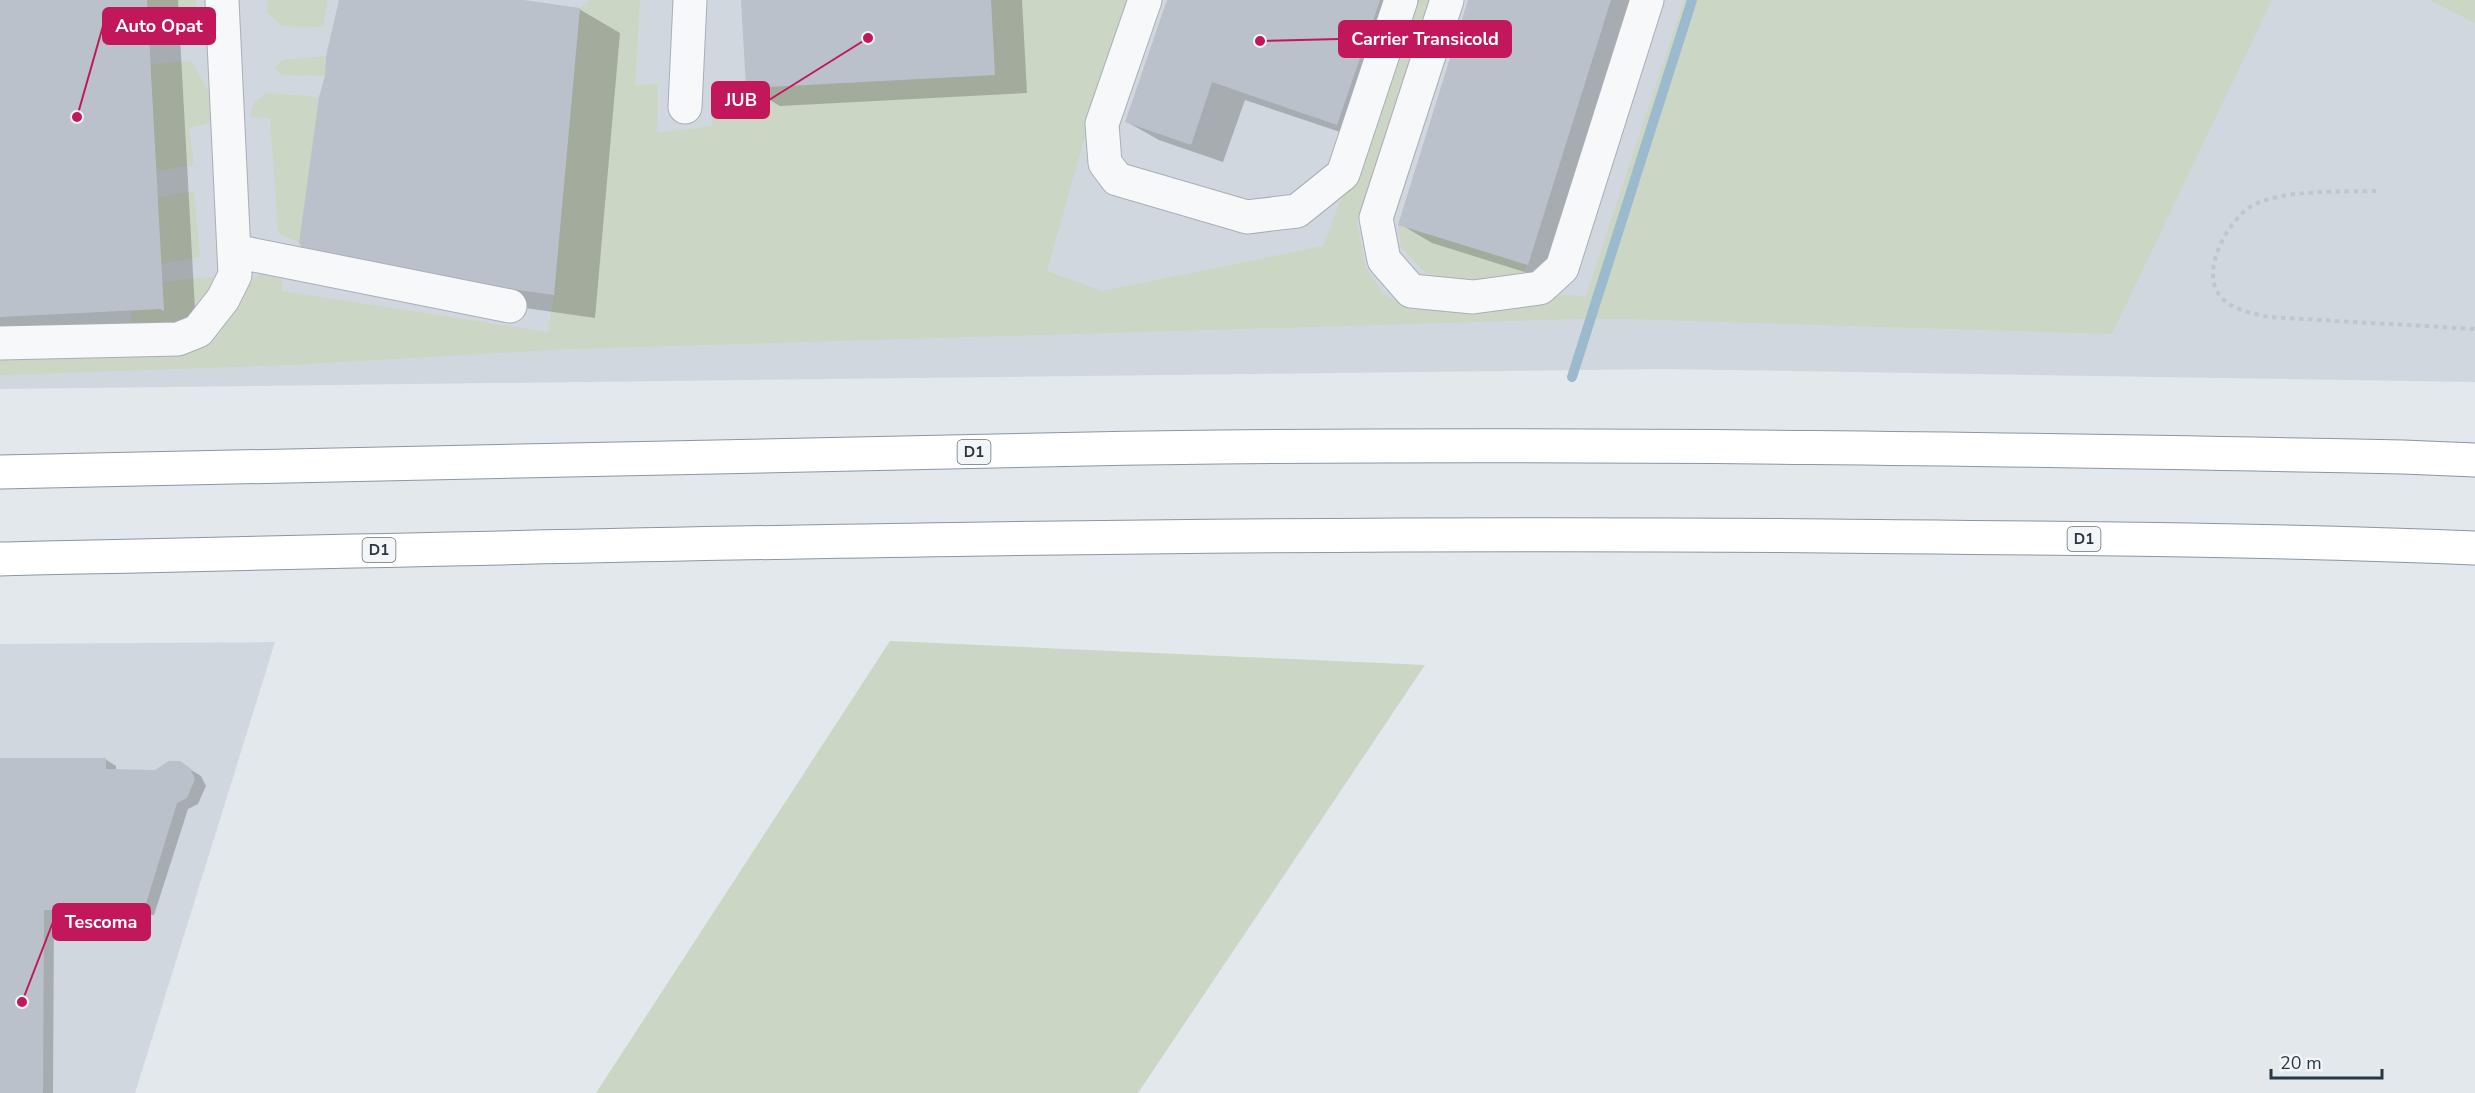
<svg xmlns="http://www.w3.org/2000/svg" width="2475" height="1093" viewBox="0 0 2475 1093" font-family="'Nunito Sans',sans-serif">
<rect width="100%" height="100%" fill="#e3e8ec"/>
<path fill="#d1d7de" d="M0,0H2475V382L1663,369L0,389Z
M275,642L135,1093H0V644Z"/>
<path fill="#cbd6c4" d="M147,0H196L198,15L190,22L148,26Z
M267,0H328L323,27L281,26L267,12Z
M590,0H640L635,85L658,84L657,133L712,126L713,91L995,75L991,0H1131L1082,147L1047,271L1102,291L1323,246L1366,134L1411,0H1433L1357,223L1366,268L1384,294L1411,310L1544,301L1561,295L1586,296L1684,0H2272L2112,334L1628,319H1578L567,349L289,365L0,375V357L172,351L229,308L260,273L282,271V291L548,332L554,295L580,8Z
M2430,0H2475V23Z
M326,56L325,76L282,75L275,68L282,60Z
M191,61L213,98L211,123L189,128L194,165L156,171L150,64Z
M267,93L319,97L299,243L278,232L270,118L250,117L254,102Z
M194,191L200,257L161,264L157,198Z
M1398,225L1528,265L1520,275L1462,283L1424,272L1401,247Z
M220,276L192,323L133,332L131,311L160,309L164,311L162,282Z
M890,641L1425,665L1138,1093H596Z"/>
<path fill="#0003" d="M0,0H178L196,328L0,337Z
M341,0H513L579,9L620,33L595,318L352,283Z
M743,0H1022L1027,93L780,106L747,87Z
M1169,0H1419L1370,142L1245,100L1223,162L1159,140L1127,122Z
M1470,0H1649L1560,283L1432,243L1400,224Z
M0,759H105L116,766V771H155L180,763L201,776L206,786L198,804L188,809L154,915H54L53,1093H0Z"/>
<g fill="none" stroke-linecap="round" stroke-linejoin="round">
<path stroke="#9cbace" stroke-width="10" d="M1572,377L1692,0"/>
</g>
<path fill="#bac1ca" d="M0,0H147L164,311L160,309L0,317Z
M339,0H524L580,8L554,295L309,260L299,243L319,97L325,76L326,56Z
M741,0H991L995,75L746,88Z
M1167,0H1380L1337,125L1212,82L1191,145L1125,122Z
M1468,0H1611L1528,265L1398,225Z
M0,758H106V769L155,770L169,761H180L190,768L195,779L187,798L177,803L144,910H44L43,1093H0Z"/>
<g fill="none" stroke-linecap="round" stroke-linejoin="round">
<g stroke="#a7afb7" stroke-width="35">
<path id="minor" d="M1145,0L1102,124L1105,163L1117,179L1247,217L1297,211L1343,174L1401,0
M1447,0L1376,218L1384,260L1411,291L1473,297L1540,288L1562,268L1647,0
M685,107L690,0
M234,251L510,306
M0,343L178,339L198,331L223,299L235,275L222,0"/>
</g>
<g stroke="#8997a4" stroke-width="35">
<path id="highway" d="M0,472C406,463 813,452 1220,447C1614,443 2008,449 2403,457L2475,460
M0,559C609,545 1219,530 1828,536C2044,538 2260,539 2475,548"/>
</g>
<path stroke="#c1c6cb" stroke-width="4" stroke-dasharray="4.5 4.5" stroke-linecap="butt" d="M2376,191C2343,192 2278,189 2250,207C2227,222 2198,274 2222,298C2233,310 2252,313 2268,317L2475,329"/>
<use href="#minor" stroke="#f6f8fa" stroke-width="33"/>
<use href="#highway" stroke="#fff" stroke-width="33"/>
</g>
<g text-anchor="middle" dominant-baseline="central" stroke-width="5" stroke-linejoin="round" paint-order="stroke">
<g fill="#f3f6f9" stroke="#66707b" stroke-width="1.5">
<rect x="957.5" y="440" width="33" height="24" rx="4.5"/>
<rect x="2067.5" y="527" width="33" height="24" rx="4.5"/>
<rect x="362.5" y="538" width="33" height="24" rx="4.5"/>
</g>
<g font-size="15" font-weight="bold" fill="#293745">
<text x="974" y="452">D1</text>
<text x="2084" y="539">D1</text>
<text x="379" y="550">D1</text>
</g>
</g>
<path fill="none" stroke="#c2185b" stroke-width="2" d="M77 117L103 26M1260 41L1339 39M868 38L769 100M22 1002L53 922"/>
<g fill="#c2185b" stroke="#f3f6f9" stroke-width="2">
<circle cx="77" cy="117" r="6"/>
<circle cx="1260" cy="41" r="6"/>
<circle cx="868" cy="38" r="6"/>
<circle cx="22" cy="1002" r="6"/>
</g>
<g fill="#c2185b" stroke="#c2185b" stroke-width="2">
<rect x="103" y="8" width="112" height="36" rx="6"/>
<rect x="1339" y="21" width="172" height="36" rx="6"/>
<rect x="712" y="82" width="57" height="36" rx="6"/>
<rect x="53" y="904" width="97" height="36" rx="6"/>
</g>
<g font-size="18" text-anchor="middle" font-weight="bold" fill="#fff">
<text x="159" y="32">Auto Opat</text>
<text x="1425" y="45">Carrier Transicold</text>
<text x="741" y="106">JUB</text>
<text x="101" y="928">Tescoma</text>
</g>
<path d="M2271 1069v9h111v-9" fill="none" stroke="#293745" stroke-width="3"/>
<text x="2280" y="1069" font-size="18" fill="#293745" stroke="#f3f6f9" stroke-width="4.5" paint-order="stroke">20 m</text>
</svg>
